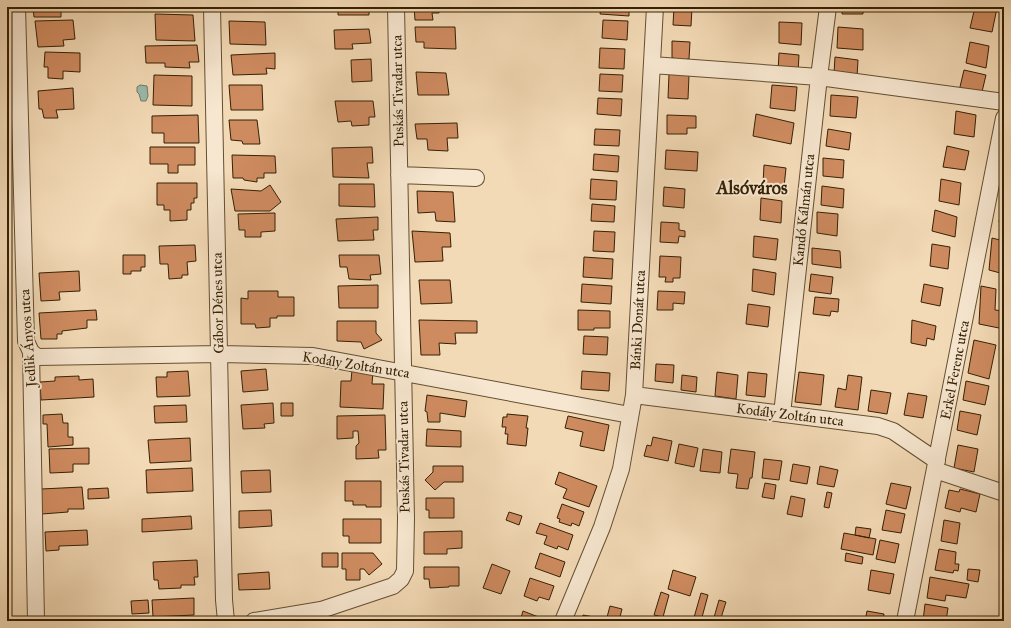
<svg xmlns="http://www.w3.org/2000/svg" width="1011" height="628" viewBox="0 0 1011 628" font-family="'IM FELL Great Primer',serif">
<rect width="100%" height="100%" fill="#f3dab6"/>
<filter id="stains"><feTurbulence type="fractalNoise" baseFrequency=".005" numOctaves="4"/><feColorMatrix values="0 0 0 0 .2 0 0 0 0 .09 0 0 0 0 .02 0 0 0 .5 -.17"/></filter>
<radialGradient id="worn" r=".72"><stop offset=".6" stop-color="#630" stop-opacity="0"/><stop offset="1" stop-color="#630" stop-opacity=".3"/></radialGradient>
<path fill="#9bbbae" stroke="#727d6a" d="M140,85L147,86L148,96L146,101H141L139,94L137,92V87Z"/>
<path fill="#cf8b60" stroke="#352105" d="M33,7H68H61V17H34Z
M128,7H177V9L128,11Z
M229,7H266V10L229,9Z
M338,7H369V15H338Z
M414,7H447L448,9H439V13H432L433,20H415Z
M601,7H629V16L600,14Z
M674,7L692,8L691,26L673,25Z
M787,7H806L805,11L787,9Z
M842,7H863V14H842Z
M975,7L997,8L992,32L970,28Z
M155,14L193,15L195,41L156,40Z
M73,20L75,39L63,40L64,46L38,47L35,21Z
M603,20L628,21L627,40L602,38Z
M229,21L265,22L266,45L230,44Z
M779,22L802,23L801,45L779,43Z
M415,27H455L456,49L424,48V42H416Z
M838,27L863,29V50L837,48Z
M369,29L371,43L352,44L353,49H335L334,30Z
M672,41L690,42L689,59H687V64H680V59L672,58Z
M970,42L989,46L986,68L966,63Z
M197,45L199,62H189L190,68L165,67V63H146L145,46Z
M600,48L625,49L624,69L599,68Z
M45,52L80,53V72L63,71V79L48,78V67H44Z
M275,53V69L266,68L267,74L233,75L231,55Z
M779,53L799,55L798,73L778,72Z
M835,57L858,60L857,77L834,73Z
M371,59L372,81L352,82L351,60Z
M964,70L986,75L981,96L959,91Z
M416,72L446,73L449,95H418Z
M600,74L623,75L622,92L599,91Z
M669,74L689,75L688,99L668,98Z
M154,75L192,76V106L153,105Z
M229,85H262L263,110H231Z
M772,85L797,87L795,111L770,108Z
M73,88L74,109L56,110L58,118H44L42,109H39L38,91Z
M831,95L858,97L856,118L830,116Z
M598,98L622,99L621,116L597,114Z
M335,101H373L375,117H369V125L352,126L351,121L338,122Z
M956,111L976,115L974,137L954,134Z
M756,114L794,123L791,144L753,136Z
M198,115L199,143H164V133H152V116Z
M667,115L696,116V128H687V134H667Z
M229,120H257L260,144H243L242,141L231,140Z
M457,123L458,138H447L448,151L428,150L427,139H417L415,124Z
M595,129L620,130L619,146L594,145Z
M828,129L851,133L849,150L826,146Z
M947,146L969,151L965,170L943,167Z
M150,147H195V165H178V173H168V164H150Z
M372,147L373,163H367L369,178L333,177L332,148Z
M666,150L698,152L697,171L665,169Z
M594,154L619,156L618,172L593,170Z
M232,155L275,156L276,173H264V178H257V182L244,180L243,178H233Z
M823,158L844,160L843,178L823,176Z
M764,165L786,168L784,187L763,184Z
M591,179L617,181L616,200L590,199Z
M941,179L961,183L959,205L939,201Z
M157,183H197V198H194V203H191V210H187V220L170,221V210H164V205H157Z
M339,184H374L375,207L339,206Z
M270,185L281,202L270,211H235L231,189L261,191Z
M822,186L844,189L843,208L821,205Z
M664,187L685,189L684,208L663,206Z
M417,191L453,192L455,222L436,221L435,212L418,213Z
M1004,195V223L999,222Z
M761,198L782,201L781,223L760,220Z
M592,204L615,206L614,222L591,221Z
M935,210L957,217L955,237L932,231Z
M817,212L838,214L837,236L817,233Z
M275,213V231L261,232V237H245V230H239L238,214Z
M378,217V230H373L374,240L338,241L336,219Z
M661,222L679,223V230L685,231V237L679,236L678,243L660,242Z
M412,231L450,233L451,247H442L443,261L415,262Z
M594,231L615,232L614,252L593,251Z
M754,236L778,239L776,260L753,257Z
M992,238L1004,241V274L989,270Z
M932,244L950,247L948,269L930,266Z
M195,245L196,261L187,262L188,275H182V278L169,279L168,264H160L159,246Z
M812,248L840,251L841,268L812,264Z
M123,255H145V267H141V271H131V274H123Z
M339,255H379L381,274L370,275L371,280L349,279L347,267H340Z
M660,256L681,257L680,278H673V282H665L666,277H659Z
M584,257L613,259L612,279L583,277Z
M753,269L776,273L774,295L752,291Z
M79,271L80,291L59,292L60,300L41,301L39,273Z
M811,274L833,277L831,294L809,291Z
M419,280H450L452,303L421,304Z
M582,284L612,286L611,304L581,302Z
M924,284L943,288L940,306L921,302Z
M378,285V308H339L338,286Z
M981,286L996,289L995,310L1004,311V329L979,324Z
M248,291H278V297H294V316H277V318H270V327L256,328L255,324H241V298L248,299Z
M658,291L685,292L684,304L673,303V310H657Z
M815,297L839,299L838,312L831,311L830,316L813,314Z
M748,304L770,307L768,327L746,324Z
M96,310L97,320H87V328L62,331V334H57V339H41L39,313Z
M578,310L610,311V328H594V330H578Z
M419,320L477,321V333H455L456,344L439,343L440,355H421Z
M912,320L936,326L934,340L927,338L926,346L911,343Z
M337,321H376V333L382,340L364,349L361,342L337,341Z
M584,336L608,337L607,355L583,354Z
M974,340L996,345L989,379L968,373Z
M656,364L674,365L673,383L655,381Z
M266,369L268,390L243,392L241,371Z
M352,370L373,371L372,384H384L383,409L340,407L341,381H351Z
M188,371L190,396L157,397L156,377H167V372Z
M582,371L610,373L609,391L581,389Z
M717,372L738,375L736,399L715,396Z
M748,372L767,374L765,397L746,395Z
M799,372L824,375L821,405L795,402Z
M682,375L697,377L696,392L681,390Z
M848,375L862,377L858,410L835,407L838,388L846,390Z
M79,376V380L93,379L94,397L41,400L40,382L55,381V377Z
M966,381L989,386L985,405L963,400Z
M871,390L891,393L887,414L868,411Z
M908,393L927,396L923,418L904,415Z
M427,395L467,401L465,417L440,413V422H428L427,412L425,411Z
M273,403L274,423L264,424L265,428L243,429L241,405Z
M281,403H293V416H281Z
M186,405L187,422L155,423L154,406Z
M960,411L981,415L977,435L957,430Z
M62,414L63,423H68V437H73V445L48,447L47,424H43V415Z
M507,414L528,416L526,428H528L526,446L507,444L508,434H505L506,427H502L503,417H507Z
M385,415L386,450H378L379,458L356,459V446L359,443L358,431H353V438L337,439V416Z
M568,416L609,425L604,451L580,446L583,432L565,428Z
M427,429L461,431V447L426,446Z
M653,437L672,441L668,461L644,456L647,445L651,446Z
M190,438L191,461L150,463L148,440Z
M679,444L698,448L694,467L675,463Z
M958,445L978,449L974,472L954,468Z
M89,448V464H73V472L50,473L49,449Z
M703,449L722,452L720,473L700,471Z
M731,449L755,452L752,478H750L748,489L736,488L738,474L728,473Z
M764,459L782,461L779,480L762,478Z
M793,464L810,467L807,484L790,481Z
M433,466H463V482H444L435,490L425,480L433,472Z
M820,466L838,470L834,487L817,484Z
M192,468L193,491L147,493L146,470Z
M270,470L271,492L242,493L241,471Z
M559,472L597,486L589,507L563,498L567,489L555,484Z
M345,481H381V507H366V505H353V501H345Z
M765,483L776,485L774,499L762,497Z
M891,483L911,487L906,509L886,504Z
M82,487L84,509H68V512L42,514L41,489Z
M108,488L109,498L88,499V489Z
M960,489L980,494L976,512L961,508L960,512L945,508L949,490L959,492Z
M827,492L832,493L829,508L824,507Z
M791,496L805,499L802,517L787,514Z
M426,498H454V518H429V510H426Z
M562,504L584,512L579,526L572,523L571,526L559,522L560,519L557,518Z
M271,510L272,526L239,528V511Z
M886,510L905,514L901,533L882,530Z
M509,512L522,516L519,525L506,520Z
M191,516L192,529L142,532V519Z
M343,519H381V543H349V536H343Z
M944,520L960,523L957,544L941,541Z
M540,523L573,535L568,550L558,546L557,549L544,544L547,536L536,533Z
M856,527L871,529L869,538L855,535Z
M87,530L88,545L59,546V550L46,551L45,532Z
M462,531V548L447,549V554H424V532Z
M844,533L876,539L873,555L841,549Z
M880,540L899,544L895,563L876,559Z
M939,549L956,552L955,564H959L958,571L954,570L953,573L935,570Z
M322,553H338V567H322Z
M342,553H373L382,564L369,575L364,569H360V580H346V569H342Z
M540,553L565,562L560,577L535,568Z
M846,553L863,557L862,564L845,561Z
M197,560L198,577H194L195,585H181V588L159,589L158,580H154L153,562Z
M492,564L510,571L501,594L483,588Z
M424,567H459V586H449V587L430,588L429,579H424Z
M968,569L980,570L978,582L967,580Z
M673,570L696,577L690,596L668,589Z
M871,570L894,574L890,594L868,590Z
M269,572L270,589L239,590L238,574Z
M930,577L969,584L966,598L946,595L945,601L927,598Z
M530,578L554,586L549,600L539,597L537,601L524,596Z
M661,592L669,595L663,617L654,615Z
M701,593L708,595L701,621H693Z
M194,598V615L153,617L152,600Z
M148,600L149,613L132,614L131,601Z
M719,600L726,602L720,621H713Z
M925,604L948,608L946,621H923Z
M610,606L622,609L619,621H606Z
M523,611L541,618L540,621H520Z
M867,611L884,614L883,621H865Z
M583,615L594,617L593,621H582Z"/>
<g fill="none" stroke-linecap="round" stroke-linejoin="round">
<g stroke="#644f31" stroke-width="18">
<path id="minor" d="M17,7L26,341L31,352L36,621
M212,7L224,600L226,621
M652,65L819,77L1004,102
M399,175L476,178
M31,352L37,357L219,354L313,356L630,415
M634,395L878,426L893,431L937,461
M782,414L819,77L828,7
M935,470L1004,493
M254,621L321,610L393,586L401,579L405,571L406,518L396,7
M563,621L602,527L621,469L634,395L655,7
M905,621L1004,118"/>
</g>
<use href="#minor" stroke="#f7e7d0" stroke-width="16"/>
</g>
<g text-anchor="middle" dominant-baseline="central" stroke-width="4" stroke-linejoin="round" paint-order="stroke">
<g font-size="14" fill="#352105" stroke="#f7e7d0">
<text transform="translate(398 91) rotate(-91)">Puskás Tivadar utca</text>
<text transform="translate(804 210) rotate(-84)">Kandó Kálmán utca</text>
<text transform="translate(218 303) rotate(-91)">Gábor Dénes utca</text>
<text transform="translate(638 320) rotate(-87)">Bánki Donát utca</text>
<text transform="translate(28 338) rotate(-94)">Jedlik Ányos utca</text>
<text transform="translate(356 365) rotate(9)">Kodály Zoltán utca</text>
<text transform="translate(955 370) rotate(-79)">Erkel Ferenc utca</text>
<text transform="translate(790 415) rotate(7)">Kodály Zoltán utca</text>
<text transform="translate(404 457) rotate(-91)">Puskás Tivadar utca</text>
</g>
<g font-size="18" font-weight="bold" fill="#352105" stroke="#f7e7d0">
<text x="752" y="188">Alsóváros</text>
</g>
</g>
<rect width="1011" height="628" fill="none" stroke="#f3dab6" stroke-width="24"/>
<rect x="8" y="8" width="995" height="612" fill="none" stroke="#352105" stroke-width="2"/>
<rect x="12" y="12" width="987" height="604" fill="none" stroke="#352105"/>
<rect width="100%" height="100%" filter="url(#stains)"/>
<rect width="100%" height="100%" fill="url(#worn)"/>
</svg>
